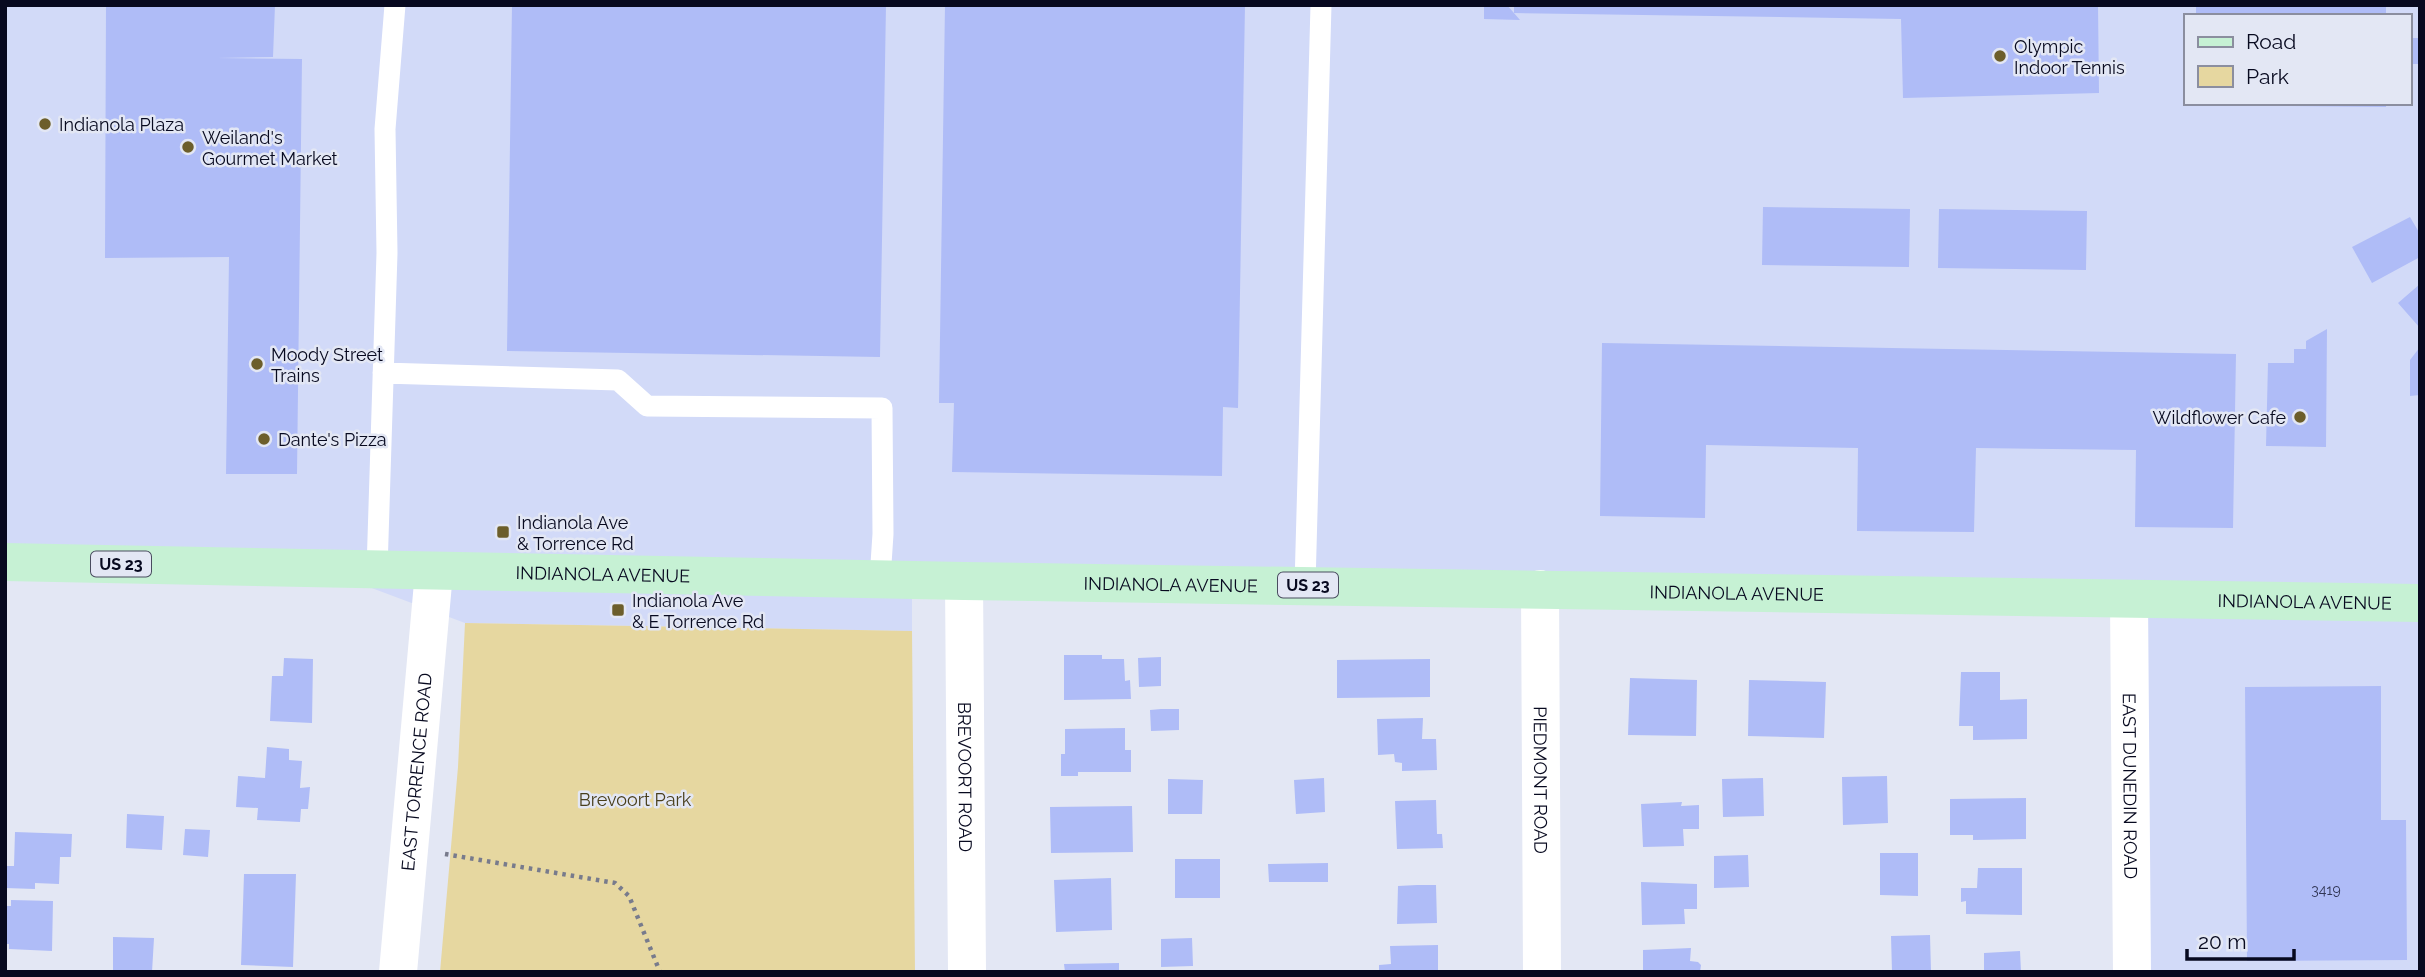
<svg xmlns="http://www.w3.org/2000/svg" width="2425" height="977" viewBox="0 0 2425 977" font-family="Raleway,sans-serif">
<rect width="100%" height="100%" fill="#e3e7f4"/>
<path fill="#d2daf8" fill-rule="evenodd" d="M5,5H2420V972H2132L2125,598L912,576V631L465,623L321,569L5,563ZM2185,16H2409V103H2185Z"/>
<path fill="#e6d7a0" d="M465,623L912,631L915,972H440L458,767Z"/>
<path fill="#afbcf7" d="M106,5H275L273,57L217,58L302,59L297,474H226L229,257L105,258Z
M512,5H886L880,357L507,351Z
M945,5H1245L1238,408L1223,407L1222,476L952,472L954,403H939Z
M1484,5H1507L1520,20L1484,19Z
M1514,5H2098L2099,93L1903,98L1901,19L1514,13Z
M2196,5H2386V16H2196Z
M2409,38H2420V64H2409Z
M2289,103H2386V107L2289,106Z
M1763,207L1910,209L1909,267L1762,265Z
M1939,209L2087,211L2086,270L1938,268Z
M2410,217L2420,234V257L2372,283L2352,247Z
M2420,284V328L2398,303Z
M2327,329L2326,447L2266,446L2268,363H2294V349H2306V341Z
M1602,343L2236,354L2233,528L2135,527L2136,450L1976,448L1974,532L1857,531L1858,448L1706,445L1705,518L1600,516Z
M2420,347V395L2410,396V360Z
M1064,655H1102V659H1124L1125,681L1130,680L1131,699L1064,700Z
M1161,657V686L1139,687L1138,658Z
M284,658L313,659L312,723L270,721L272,676H283Z
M1430,659V697L1337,698V660Z
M1961,672H2000V700L2027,699V739L1973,740V726H1959Z
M1630,678L1697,680L1696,736L1628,735Z
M1749,680L1826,682L1824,738L1748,736Z
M2381,686V820H2406L2407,960L2247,961L2245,687Z
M1161,709H1179V730L1151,731L1150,710Z
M1423,718L1422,739H1436L1437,770L1402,771V763L1395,762L1394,754L1378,755L1377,719Z
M1125,728V750H1131V772H1078V776H1061V754H1065V729Z
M267,747L289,749V760L302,761L300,788L310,787L308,809H301L300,822L257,820L258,808L236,807L238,776L265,778Z
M1887,776L1888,823L1843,825L1842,777Z
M1324,778L1325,812L1296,814L1294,780Z
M1763,778L1764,816L1723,817L1722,779Z
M1168,779L1203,780L1202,814H1168Z
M2026,798V839L1973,840V835H1950V799Z
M1436,800L1437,834H1442L1443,848L1397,849L1395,801Z
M1682,802L1681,806L1699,805V829H1683L1684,846L1643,847L1641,804Z
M1132,806L1133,852L1051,853L1050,807Z
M127,814L164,816L162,850L126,848Z
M185,829L210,830L208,857L183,855Z
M15,832L72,834L71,857H60L59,884L35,883V889L5,888V866H14Z
M1880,853H1918V896L1880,895Z
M1748,855L1749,887L1714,888V856Z
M1175,859H1220V898H1175Z
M1328,863V882H1269L1268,864Z
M1978,868H2022V915L1966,914V901L1961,902V888H1977Z
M244,874H296L293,967L241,965Z
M1111,878L1112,930L1056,932L1054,880Z
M1641,882L1697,884V909H1684L1685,924L1642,925Z
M1417,885H1436L1437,923L1397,924L1398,886Z
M11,900L53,901L52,951L9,949V944H5V906H11Z
M1930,935L1931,972H1892L1891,936Z
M113,937L154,938L152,972H113Z
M1192,938L1193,966L1161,967V939Z
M1438,945V972H1379V965L1391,964L1390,946Z
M1691,948L1690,961L1698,962L1701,965L1700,972H1643V950Z
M2020,951L2021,972H1984V953Z
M1119,963V972H1065L1064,964Z"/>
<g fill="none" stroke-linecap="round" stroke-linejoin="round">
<path stroke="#787b8c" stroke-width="4.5" stroke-dasharray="3.5 5" stroke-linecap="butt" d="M445,854L615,883L629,896L660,972"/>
<path stroke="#fff" stroke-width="21" d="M383,373L618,380L647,406L882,408L883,534L880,579
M377,570L387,253L385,129L395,5
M1305,585L1321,5"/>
<g stroke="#fff" stroke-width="38">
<path id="s1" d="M964,581L967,972"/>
<path id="s2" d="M1540,589L1542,972"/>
<path id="s3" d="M2129,600L2132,972"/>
<path id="s4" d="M398,972L434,572"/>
</g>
<path stroke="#c6f1d4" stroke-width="38" id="s5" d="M5,562L964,581L2420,603"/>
</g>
<g fill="#6c5e2b" stroke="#e3e7f4" stroke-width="2.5">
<circle cx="2000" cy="56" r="7"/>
<circle cx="45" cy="124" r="7"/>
<circle cx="188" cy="147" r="7"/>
<circle cx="257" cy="364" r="7"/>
<circle cx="2300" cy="417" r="7"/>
<circle cx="264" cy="439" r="7"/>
<rect x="496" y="525" width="14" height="14" rx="3.5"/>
<rect x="611" y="603" width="14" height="14" rx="3.5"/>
</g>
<g text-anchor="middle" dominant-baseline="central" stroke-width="5" stroke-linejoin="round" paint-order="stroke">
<g font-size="14" fill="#313655">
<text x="2326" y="890">3419</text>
</g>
<g fill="#e3e7f4" stroke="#494c5f" stroke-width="2">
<rect x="91" y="551.5" width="60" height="25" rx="5"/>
<rect x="1278" y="572.5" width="60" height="25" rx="5"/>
</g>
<g font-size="16" font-weight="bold" fill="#07091f">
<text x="121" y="564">US 23</text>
<text x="1308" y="585">US 23</text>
</g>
<g font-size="18" fill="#07091f" stroke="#e3e7f4" text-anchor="start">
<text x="2014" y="46">Olympic<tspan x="2014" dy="21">Indoor Tennis</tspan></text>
<text x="59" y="124">Indianola Plaza</text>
<text x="202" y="137">Weiland's<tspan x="202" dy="21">Gourmet Market</tspan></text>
<text x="271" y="354">Moody Street<tspan x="271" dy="21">Trains</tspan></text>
<text x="2286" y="417" text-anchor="end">Wildflower Cafe</text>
<text x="278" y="439">Dante's Pizza</text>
<text x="517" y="522">Indianola Ave<tspan x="517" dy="21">&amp; Torrence Rd</tspan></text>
<text x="632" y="600">Indianola Ave<tspan x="632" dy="21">&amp; E Torrence Rd</tspan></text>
</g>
<g font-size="18" fill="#07091f" stroke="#e3e7f4">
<text stroke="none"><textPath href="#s5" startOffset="598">INDIANOLA AVENUE</textPath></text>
<text stroke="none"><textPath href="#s5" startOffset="1166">INDIANOLA AVENUE</textPath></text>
<text stroke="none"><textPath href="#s5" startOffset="1732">INDIANOLA AVENUE</textPath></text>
<text stroke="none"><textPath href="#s5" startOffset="2300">INDIANOLA AVENUE</textPath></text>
<text stroke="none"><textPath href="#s4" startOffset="201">EAST TORRENCE ROAD</textPath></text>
<text stroke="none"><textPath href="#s1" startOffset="196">BREVOORT ROAD</textPath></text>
<text stroke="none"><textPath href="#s2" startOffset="191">PIEDMONT ROAD</textPath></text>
<text stroke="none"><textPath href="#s3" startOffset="186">EAST DUNEDIN ROAD</textPath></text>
</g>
<g font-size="18" fill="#493f1c" stroke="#e3e7f4">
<text x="635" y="799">Brevoort Park</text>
</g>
</g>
<rect width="2425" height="977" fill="none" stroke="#07091f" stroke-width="14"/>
<rect x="2184" y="14" width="228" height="91" fill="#e3e7f4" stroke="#8b8e9f" stroke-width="2"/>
<rect x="2198" y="37" width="35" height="10" fill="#c6f1d4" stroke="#8b8e9f" stroke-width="2"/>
<text x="2246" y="49" font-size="21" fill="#07091f">Road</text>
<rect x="2198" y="66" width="35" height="21" fill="#e6d7a0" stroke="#8b8e9f" stroke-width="2"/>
<text x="2246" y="84" font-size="21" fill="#07091f">Park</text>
<path d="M2187 949v10h107v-10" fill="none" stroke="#07091f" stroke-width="3.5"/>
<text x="2198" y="949" font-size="21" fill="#07091f" stroke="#e3e7f4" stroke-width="5" paint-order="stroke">20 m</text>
</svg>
